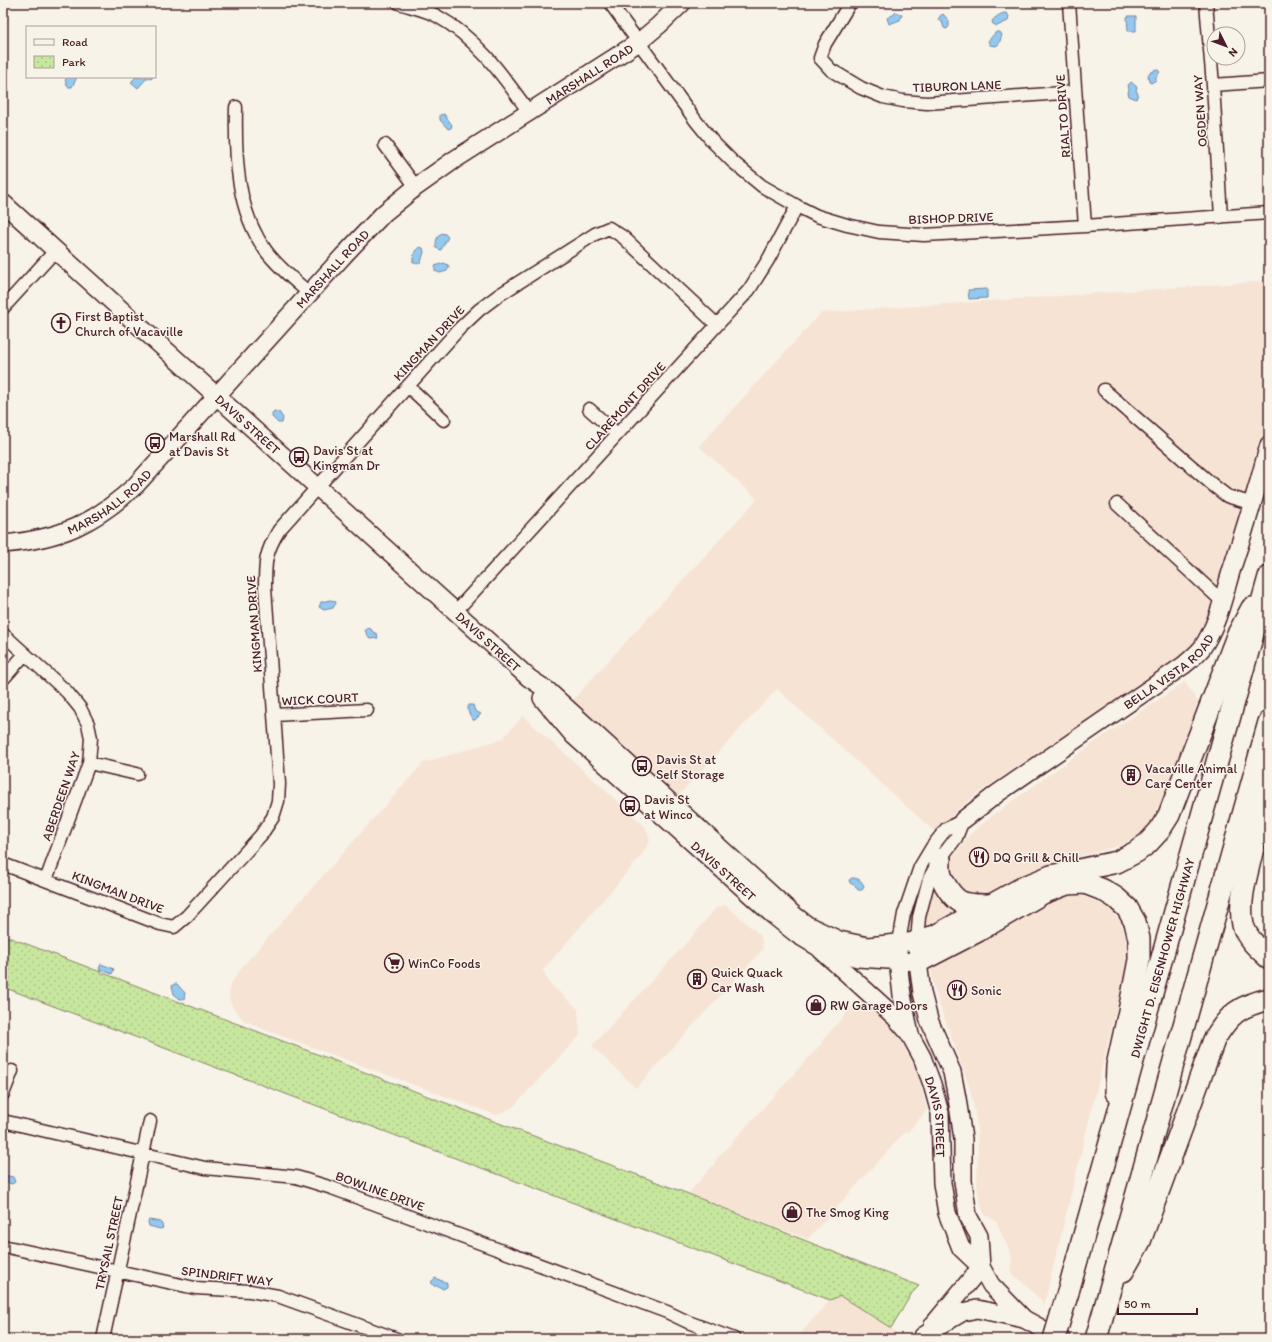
<svg xmlns="http://www.w3.org/2000/svg" width="1272" height="1342" viewBox="0 0 1272 1342" font-family="Itim,sans-serif">
<defs>
<pattern id="park-dots" width="8" height="8" patternUnits="userSpaceOnUse"><rect width="8" height="8" fill="#c7e69e"/><path d="M2 2h.1M6 6h.1" fill="none" stroke="#acc588" stroke-width="1.8" stroke-linecap="round"/></pattern>
</defs>
<rect width="100%" height="100%" fill="#f7f3e8"/>
<filter id="ink" filterUnits="userSpaceOnUse"><feTurbulence type="fractalNoise" baseFrequency=".025" numOctaves="2"/><feDisplacementMap in="SourceGraphic" scale="8" xChannelSelector="R" yChannelSelector="G"/><feConvolveMatrix kernelMatrix="1 2 1 2 8 2 1 2 1" color-interpolation-filters="sRGB"/></filter>
<g filter="url(#ink)">
<path fill="#f6e3d4" d="M1269,281V415L1215,606L1209,621L1193,644L1175,661L980,792L959,808L936,833L777,689L676,798L570,703L757,499L699,446L821,313Z
M1185,682L1200,705L1163,802L1152,822L1139,835L1126,843L1102,851L1072,858L1046,866L1057,898L1078,895L1100,903L1112,910L1121,923L1128,941L1129,956L1044,1305L1042,1304V1301L1018,1278L1017,1279L1011,1273L1012,1257L996,1221L984,1214L979,1197L977,1185L978,1142L977,1126L973,1101L969,1086L936,995L921,923L932,883L969,835L992,816L1039,782L1105,735Z
M523,716L645,826L650,840L641,856L543,970L549,983L578,1009L580,1035L513,1107L496,1115L263,1029L244,1020L233,1008L229,998L230,985L242,967L423,763L502,739Z
M726,905L761,936L763,949L636,1088L592,1046L689,940L716,908Z
M863,998L880,1013L896,1033L910,1057L919,1079L927,1110L907,1133L905,1132L808,1239L688,1194L715,1163L714,1162L822,1043L821,1042L853,1006L857,1005Z
M840,1296L891,1328L896,1333L894,1339H796L830,1300Z"/>
<path fill="url(#park-dots)" stroke="#888264" d="M3,935L496,1122L686,1193L919,1286L912,1293L891,1328L840,1296L830,1300L3,987Z"/>
<path fill="#93c9f1" stroke="#7685a2" d="M896,12L902,15L900,20L889,24L887,18L893,15Z
M1006,13L1009,16L1008,21L997,26L993,24L992,21C995,17 1001,13 1006,13Z
M943,14L949,21V26L947,29L944,28L942,22L938,20L940,16Z
M1128,16H1136V31H1128L1127,17Z
M996,32H1000L1002,35L999,44L996,46L990,45L988,41Z
M1155,69L1158,70L1160,72L1156,77V80L1151,83L1149,82L1148,75L1150,72H1153Z
M68,77H77L72,87H68L65,80Z
M136,77H153L151,79L147,78L138,88L131,82Z
M1131,82L1137,87L1136,90L1138,94L1136,99L1129,96L1128,93L1129,89L1128,85Z
M444,114L452,125L451,128L448,129L440,120V115Z
M442,233L445,234L448,237L441,250L436,248C436,241 436,237 442,233Z
M420,247L423,248L424,252L421,262L417,264L413,262C412,257 416,250 420,247Z
M444,263L448,265L449,267L447,271L440,273L435,271V266Z
M987,289V298L969,299L968,290Z
M274,411L279,412L283,418L282,423H278L272,417V413Z
M330,600L335,601L336,603L333,608L324,610L319,607L321,602Z
M367,628L371,629L373,632L377,634L378,638L370,639L365,631Z
M469,705H473L475,711L481,714L475,720H473C470,716 466,709 469,705Z
M852,878C858,878 862,880 864,887L862,890H858L854,885L850,883L849,880Z
M101,964L114,969L112,974L99,969Z
M174,984H177L185,993L184,999H180L174,994L172,986Z
M3,1175L13,1177L15,1182L12,1184L3,1181Z
M149,1220L161,1222L163,1228L160,1229L149,1226L148,1222Z
M435,1278L447,1283V1287L443,1289L438,1286H434L431,1282Z"/>
<g fill="none" stroke-linecap="round" stroke-linejoin="round">
<g stroke="#4a1f2b" stroke-width="15">
<path id="street" d="M399,3C411,7 426,10 437,16C477,38 503,76 529,112
M610,3L696,121L713,142L733,162L762,186L797,206L817,216L847,225L879,232L924,235L1085,226L1269,213
M850,3L825,44L820,58L831,70L861,88L883,97L903,101L927,103L1075,92
M1069,3L1085,226
M1206,3L1213,85L1221,217
M1213,85L1269,81
M236,107C235,155 236,210 266,251C278,267 294,280 309,293
M385,145L416,187
M3,308L56,250
M408,386L444,420
M1104,390L1214,486L1227,496L1253,504
M589,409L617,434
M1117,504L1223,602
M456,611L749,290L768,260L797,206
M3,634L67,692L80,708L88,724L91,738L89,763L46,880
M3,679L25,654
M274,715L367,710
M89,763L137,774
M3,864L160,924L174,927L187,916L261,835L273,817L278,801L279,784L265,588C265,562 265,553 279,530L459,329L479,310L499,295L595,234L609,228L623,237L717,325
M917,941L919,917L929,879L940,859L956,838L963,820
M899,942L904,914L920,867L932,847L946,829L963,820
M3,1094L12,1071
M3,1121L205,1168L296,1177L332,1188L667,1312L688,1322L734,1339
M3,1246L195,1288L250,1291L278,1296L397,1339
M103,1339L150,1121"/>
</g>
<g stroke="#4a1f2b" stroke-width="20">
<g id="secondary">
<path id="s1" d="M3,203L529,678L547,690L794,915L807,925L839,940L868,946L917,941L918,962L922,993L929,1020L952,1072L957,1098L963,1139V1181L968,1216L979,1236L981,1267"/>
<path id="s2" d="M3,544C60,539 94,524 136,485L344,255L384,213L416,187L454,160L639,42L659,25L682,3"/>
<path id="s3" d="M542,698L574,736L773,915L798,935L818,947L858,958L918,962"/>
<path id="s4" d="M963,820L998,793L1184,665C1190,660 1197,654 1202,648C1219,623 1224,593 1233,565C1246,526 1258,486 1269,445"/>
<path d="M821,950L894,1016L908,1032"/>
<path id="s5" d="M898,951V961L902,995L910,1035L922,1057L932,1084L940,1113L942,1183L947,1213L961,1248L981,1267L991,1285L1024,1319L1061,1339"/>
<path d="M933,1325L981,1267"/>
<path d="M923,1336L963,1312L977,1309L1024,1319"/>
</g>
</g>
<g stroke="#4a1f2b" stroke-width="24">
<g id="highway">
<path d="M1269,780C1263,804 1258,828 1252,852C1247,875 1238,901 1243,925C1247,939 1259,949 1269,958"/>
<path d="M940,859C940,865 939,872 942,878C945,886 953,898 961,902C971,906 982,905 992,905"/>
<path d="M917,941L935,936L1024,887L1051,876L1117,862L1136,852L1148,843L1159,831L1169,815L1237,636L1252,608"/>
<path d="M918,962L978,931L1043,893L1067,884L1085,883L1103,890L1116,898L1127,908L1135,922L1139,939V960L1129,1011L1117,1066L1116,1092"/>
<path d="M1123,1271L1140,1241L1214,1040C1229,1014 1239,1006 1269,999"/>
<path id="s6" d="M1068,1292L1269,577"/>
<path d="M1096,1339L1269,722"/>
</g>
</g>
<use href="#street" stroke="#f7f3e8" stroke-width="12"/>
<use href="#secondary" stroke="#f7f3e8" stroke-width="17"/>
<use href="#highway" stroke="#f7f3e8" stroke-width="21"/>
<g stroke="#4a1f2b" stroke-width="24" stroke-linecap="butt">
<path id="highway-bridge" d="M1054,1339L1068,1292"/>
</g>
<use href="#highway-bridge" stroke="#f7f3e8" stroke-width="21"/>
</g>
</g>
<defs>
<g id="church-ring" transform="scale(1)"><circle r="9.5" fill="#f7f3e8" stroke="#4a1f2b" stroke-width="1.5"/><path d="M-1.2-6h2.4v3.5h3.3v2.4h-3.3V6h-2.4V-.1h-3.3v-2.4h3.3Z" fill="#4a1f2b"/></g>
<g id="bus-ring" transform="scale(1)"><circle r="9.5" fill="#f7f3e8" stroke="#4a1f2b" stroke-width="1.5"/><path d="M-5-6H5V4H4V6H2V4H-2V6H-4V4H-5ZM-3.5-4V0h7V-4ZM-3.5 1.2v1.5H-2V1.2ZM2 1.2v1.5H3.5V1.2Z" fill="#4a1f2b"/></g>
<g id="building-ring" transform="scale(1)"><circle r="9.5" fill="#f7f3e8" stroke="#4a1f2b" stroke-width="1.5"/><path d="M-4-6H4V6H1V3H-1V6H-4ZM-2.5-4.3h1.7v1.8h-1.7ZM.8-4.3h1.7v1.8H.8ZM-2.5-1h1.7V.8h-1.7ZM.8-1h1.7V.8H.8Z" fill="#4a1f2b"/></g>
<g id="restaurant-ring" transform="scale(1)"><circle r="9.5" fill="#f7f3e8" stroke="#4a1f2b" stroke-width="1.5"/><path d="M-5-6h1v4h1v-4h1v4h1v-4h1v5L-1.5 .5V6h-2V.5L-5-1ZM5-6V6H3V1.5H1.5Q1.5-4 5-6Z" fill="#4a1f2b"/></g>
<g id="supermarket-ring" transform="scale(1)"><circle r="9.5" fill="#f7f3e8" stroke="#4a1f2b" stroke-width="1.5"/><path d="M-6-5.5h2.5l.6 2H6L4.5 2H-2.5L-4.4-4H-6ZM-1.5 3.2a1.3 1.3 0 1 0 .1 0ZM3 3.2a1.3 1.3 0 1 0 .1 0Z" fill="#4a1f2b"/></g>
<g id="shop-ring" transform="scale(1)"><circle r="9.5" fill="#f7f3e8" stroke="#4a1f2b" stroke-width="1.5"/><path d="M-5-2.5h2.3a2.7 3.5 0 0 1 5.4 0H5L5.5 6h-11ZM-1.5-2.5h3a1.5 2.3 0 0 0-3 0Z" fill="#4a1f2b"/></g>
</defs>
<g fill-rule="evenodd">
<use href="#church-ring" x="61" y="323"/>
<use href="#bus-ring" x="155" y="443"/>
<use href="#bus-ring" x="299" y="457"/>
<use href="#bus-ring" x="642" y="766"/>
<use href="#building-ring" x="1131" y="775"/>
<use href="#bus-ring" x="630" y="806"/>
<use href="#restaurant-ring" x="979" y="857"/>
<use href="#supermarket-ring" x="394" y="963"/>
<use href="#building-ring" x="697" y="979"/>
<use href="#restaurant-ring" x="957" y="990"/>
<use href="#shop-ring" x="816" y="1005"/>
<use href="#shop-ring" x="792" y="1212"/>
</g>
<g text-anchor="middle" dominant-baseline="central" stroke-width="3" stroke-linejoin="round" paint-order="stroke">
<g font-size="13" fill="#4a1f2b" stroke="#f7f3e8">
<text stroke="none"><textPath href="#s2" startOffset="765">MARSHALL ROAD</textPath></text>
<text transform="translate(957 86) rotate(-2)">TIBURON LANE</text>
<text transform="translate(1200 111) rotate(-94)">OGDEN WAY</text>
<text transform="translate(1063 116) rotate(-94)">RIALTO DRIVE</text>
<text transform="translate(951 218) rotate(-2)">BISHOP DRIVE</text>
<text stroke="none"><textPath href="#s2" startOffset="441">MARSHALL ROAD</textPath></text>
<text transform="translate(429 343) rotate(-47)">KINGMAN DRIVE</text>
<text transform="translate(625 406) rotate(-48)">CLAREMONT DRIVE</text>
<text stroke="none"><textPath href="#s1" startOffset="330">DAVIS STREET</textPath></text>
<text stroke="none"><textPath href="#s2" startOffset="117">MARSHALL ROAD</textPath></text>
<text transform="translate(254 624) rotate(-94)">KINGMAN DRIVE</text>
<text stroke="none"><textPath href="#s1" startOffset="654">DAVIS STREET</textPath></text>
<text stroke="none"><textPath href="#s4" startOffset="254">BELLA VISTA ROAD</textPath></text>
<text transform="translate(320 699) rotate(-3)">WICK COURT</text>
<text transform="translate(61 796) rotate(-71)">ABERDEEN WAY</text>
<text stroke="none"><textPath href="#s3" startOffset="251">DAVIS STREET</textPath></text>
<text transform="translate(118 892) rotate(21)">KINGMAN DRIVE</text>
<text stroke="none"><textPath href="#s6" startOffset="347">DWIGHT D. EISENHOWER HIGHWAY</textPath></text>
<text stroke="none"><textPath href="#s5" startOffset="172">DAVIS STREET</textPath></text>
<text transform="translate(380 1191) rotate(20)">BOWLINE DRIVE</text>
<text transform="translate(109 1243) rotate(-78)">TRYSAIL STREET</text>
<text transform="translate(227 1276) rotate(7)">SPINDRIFT WAY</text>
</g>
<g font-size="13" fill="#4a1f2b" stroke="#f7f3e8" text-anchor="start">
<text x="75" y="316">First Baptist<tspan x="75" dy="15">Church of Vacaville</tspan></text>
<text x="169" y="436">Marshall Rd<tspan x="169" dy="15">at Davis St</tspan></text>
<text x="313" y="450">Davis St at<tspan x="313" dy="15">Kingman Dr</tspan></text>
<text x="656" y="759">Davis St at<tspan x="656" dy="15">Self Storage</tspan></text>
<text x="1145" y="768">Vacaville Animal<tspan x="1145" dy="15">Care Center</tspan></text>
<text x="644" y="799">Davis St<tspan x="644" dy="15">at Winco</tspan></text>
<text x="993" y="857">DQ Grill &amp; Chill</text>
<text x="408" y="963">WinCo Foods</text>
<text x="711" y="972">Quick Quack<tspan x="711" dy="15">Car Wash</tspan></text>
<text x="971" y="990">Sonic</text>
<text x="830" y="1005">RW Garage Doors</text>
<text x="806" y="1212">The Smog King</text>
</g>
</g>
<rect width="1272" height="1342" fill="none" stroke="#f7f3e8" stroke-width="16"/>
<rect x="8" y="8" width="1256" height="1326" fill="none" stroke="#4a1f2b" stroke-width="1.5" filter="url(#ink)"/>
<rect x="26" y="26" width="130" height="52" fill="#f7f3e8" stroke="#b29e9c"/>
<rect x="34" y="39" width="20" height="6" fill="#f7f3e8" stroke="#b29e9c"/>
<text x="62" y="46" font-size="12" fill="#4a1f2b">Road</text>
<rect x="34" y="56" width="20" height="12" fill="url(#park-dots)" stroke="#b29e9c"/>
<text x="62" y="66" font-size="12" fill="#4a1f2b">Park</text>
<g transform="translate(1226 46) rotate(132)"><circle r="19" fill="#f7f3e8" stroke="#b29e9c"/>
<path d="M0-3L7 15L0 10L-7 15Z" fill="#4a1f2b"/>
<text y="-6" font-size="11" font-weight="bold" text-anchor="middle" fill="#4a1f2b">N</text>
</g>
<path d="M1118 1308v6h79v-6" fill="none" stroke="#4a1f2b" stroke-width="2"/>
<text x="1124" y="1308" font-size="12" fill="#4a1f2b" stroke="#f7f3e8" stroke-width="3" paint-order="stroke">50 m</text>
</svg>
